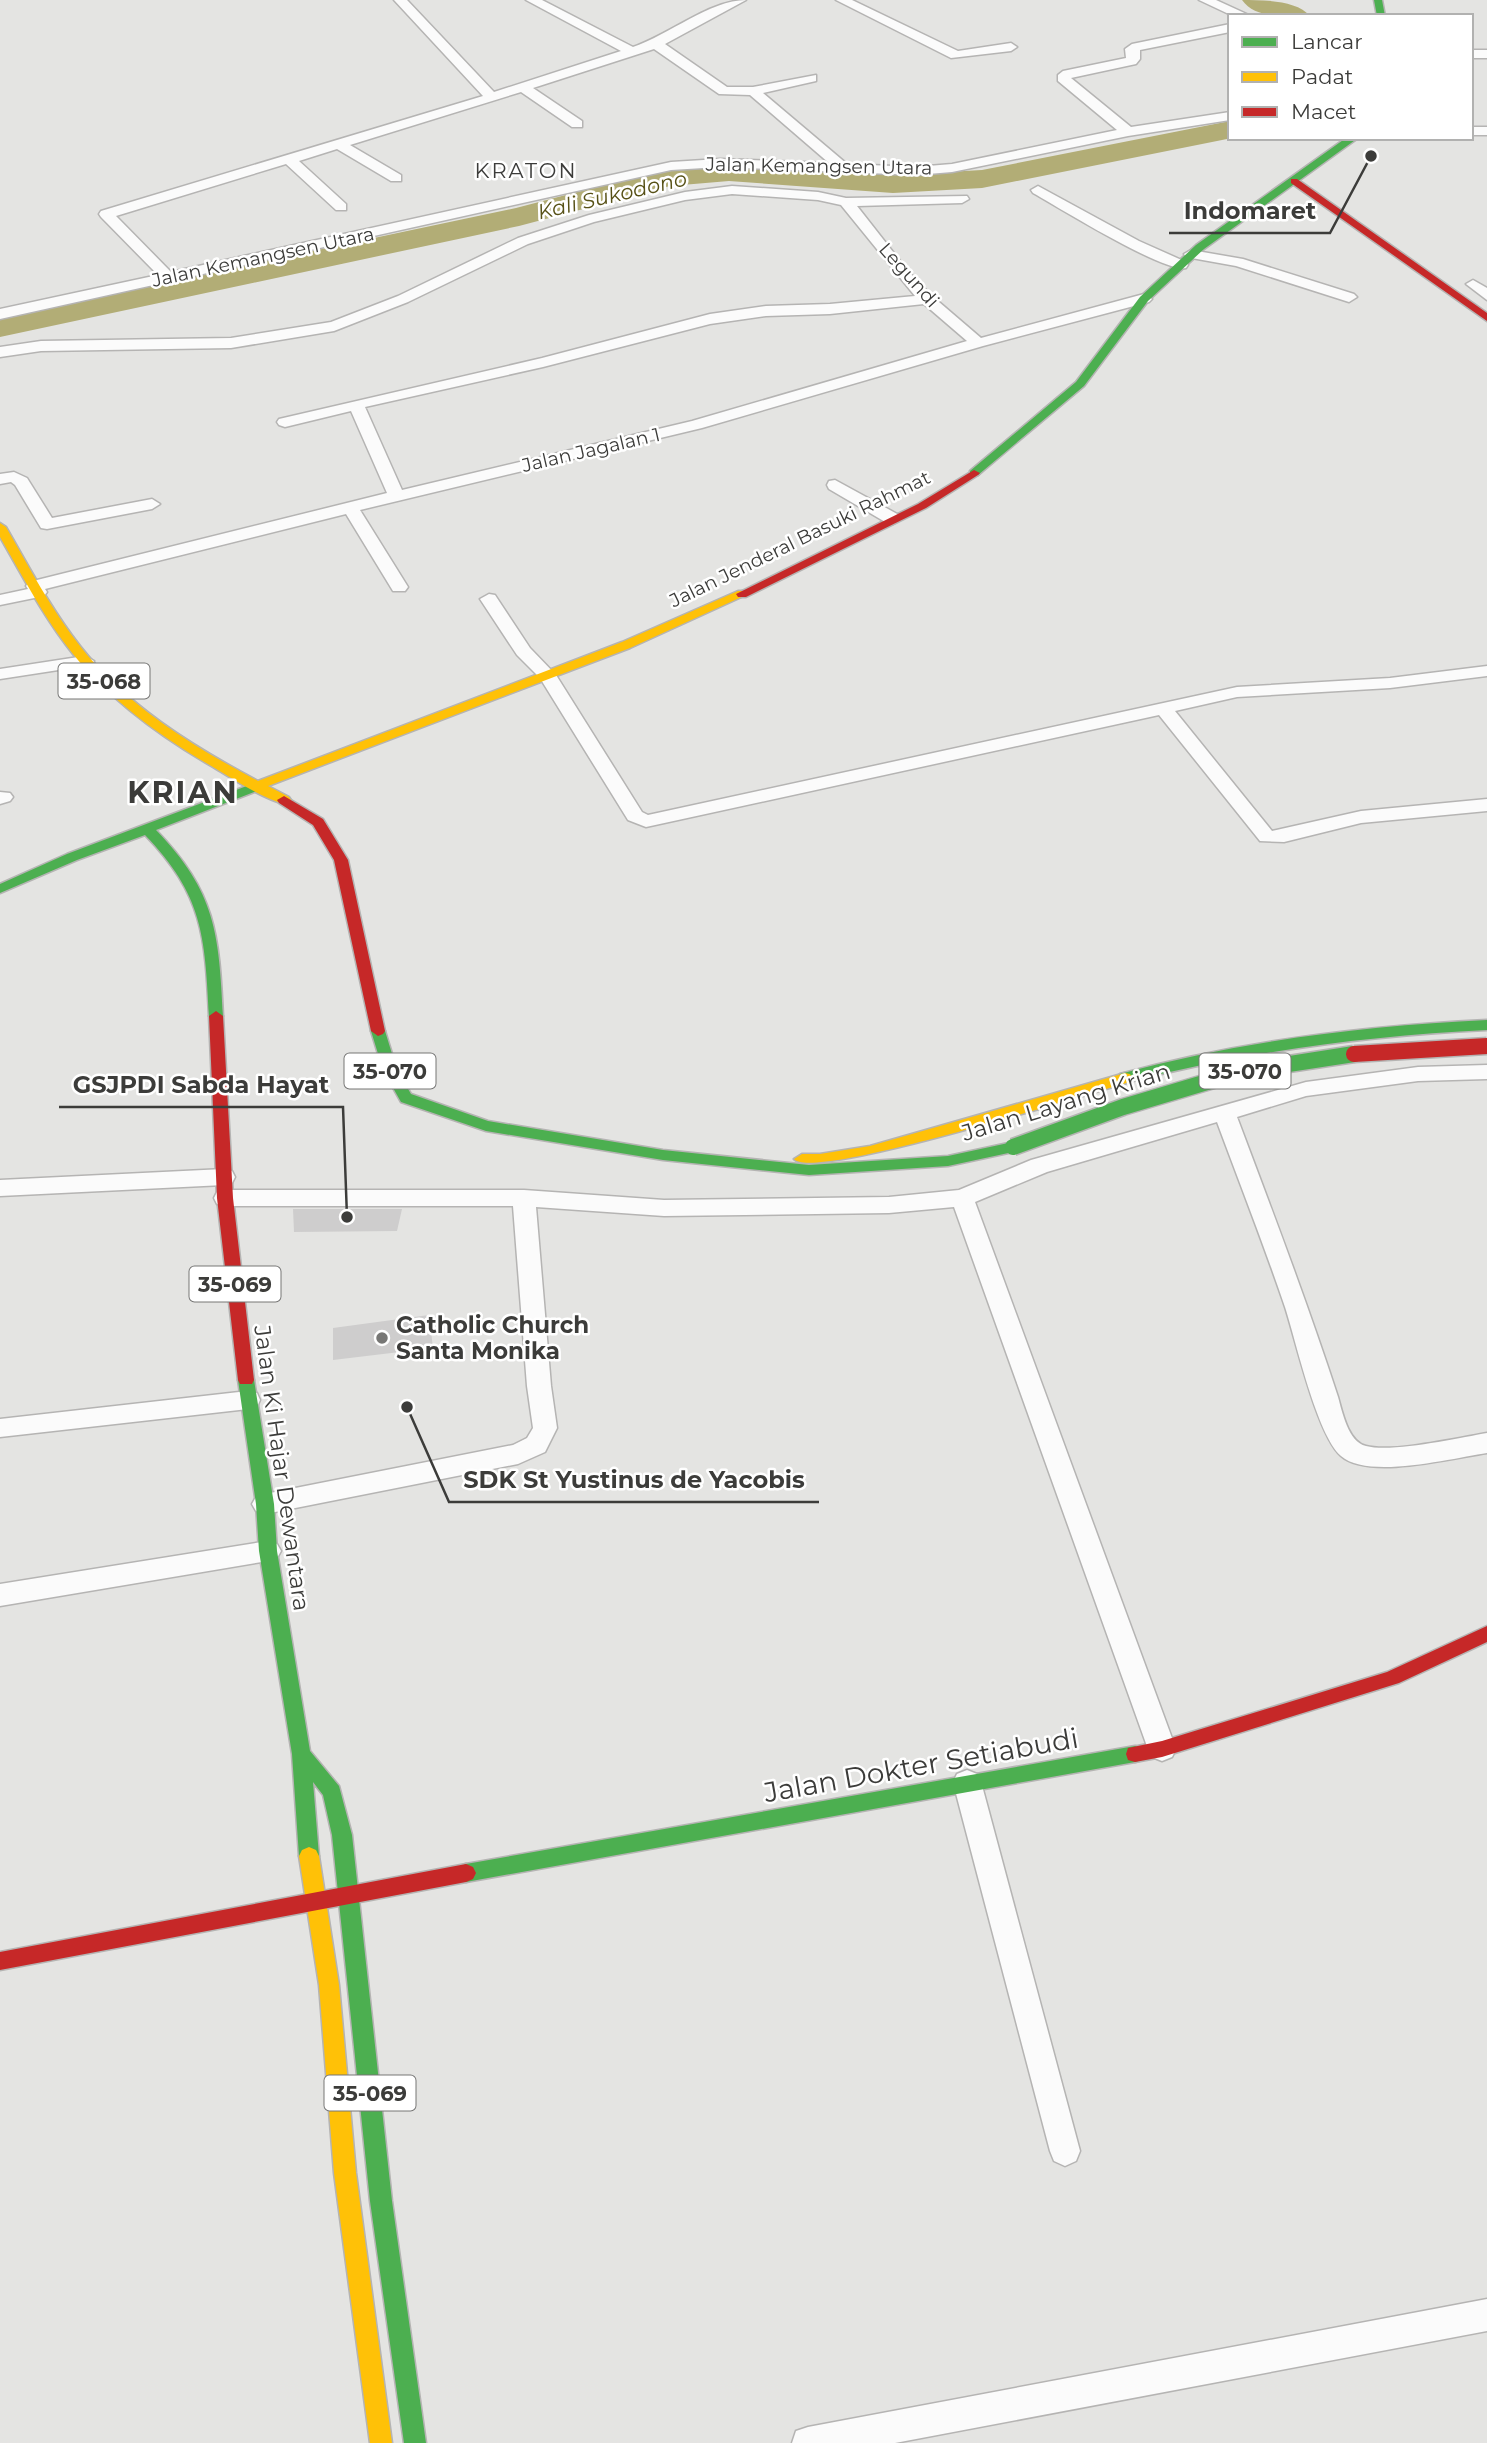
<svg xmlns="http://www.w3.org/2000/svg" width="1487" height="2443" viewBox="0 0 1487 2443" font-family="Montserrat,sans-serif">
<rect width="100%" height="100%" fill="#e4e4e2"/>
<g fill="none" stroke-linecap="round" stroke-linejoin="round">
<path fill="#b2ad76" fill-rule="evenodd" d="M1242,0C1263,0 1297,0 1310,16C1289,16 1256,20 1242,0Z
M1230,121V138H1232L982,188L893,193L729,181L670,186L519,226L0,337V317L516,208L669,168L729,163L893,175L982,170Z"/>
</g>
<path fill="#cecdcd" d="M293,1209H402L397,1231L294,1232Z
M429,1315L433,1348L333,1360V1328Z"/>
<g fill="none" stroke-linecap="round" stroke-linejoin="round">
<g stroke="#b5b4b3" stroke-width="3">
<path id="street" d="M394,0H407L494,92L621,51L526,0H542L633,47C669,35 710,0 746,0L665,44L727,87H753L816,75V81L763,93L847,164L916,167L952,164L1117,130L1058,81V75L1063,71L1126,58L1125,49L1132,44L1230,24V32L1140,50V59L1136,64L1071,78L1131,127L1230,112V120L1128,136L952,172L916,175L720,167L671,170L0,319V309L158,275L101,217L99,214L101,211L483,96ZM654,49L719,94L750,95L829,163L720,159L671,162L171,272L116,216L286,164L336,210H346V204L299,161L337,149L391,181H401V175L350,145L521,92L572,127H582V121L533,88Z
M836,0H852L958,51L1011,43L1017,47L1011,51L951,58Z
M1199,0H1216L1251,16H1233Z
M1471,50H1487V58H1471Z
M1471,127H1487V135H1471Z
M732,186L818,192L846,198L967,196L969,199L962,203L857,206L908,271L932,296L981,338L1144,294L1152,299L1149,302L983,346L702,428L360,510L408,587L405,591H393L346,514L45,589L47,592L44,596L0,605V595L28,589L26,586L29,582L387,493L351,411L285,427L279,425L277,422L279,419L542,358L710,314L766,306L830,304L915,296L841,205L818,200L732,194L685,200L594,222L528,244L408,302L334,331L231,348L41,351L0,357V347L41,341L231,338L331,322L398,296L518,238L589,215L685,192ZM924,304L967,341L692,421L402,490L365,407L543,367L710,324L766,316L830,314Z
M1038,186L1139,241L1186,262L1188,265L1186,268C1164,273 1058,207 1033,193L1031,190Z
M1191,250L1243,259L1354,294L1357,297L1349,302L1236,266L1186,257L1184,254Z
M1473,280L1487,288V300L1466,284Z
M14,472L27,478L52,518L152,499L160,504L152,509L47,529L41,528L15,485L11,482L0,484V474Z
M835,480L899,515L901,519L893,524L887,523L829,489L827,485L829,481Z
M489,594L495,595L530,648L556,675L642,812L648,815L1237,687L1390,678L1487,666V676L1390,688L1237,697L1175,711L1272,831L1361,811L1487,799V811L1361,823L1284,842L1260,841L1159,715L646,827L628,820L540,678L517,655L480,599Z
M85,656L94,661L91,665L0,679V669Z
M0,792L10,793L13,797L10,801L0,804Z
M1487,1065V1079L1418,1081L1306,1096L1237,1117C1272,1210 1307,1302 1338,1397C1342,1411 1348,1442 1366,1446C1392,1453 1458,1438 1487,1433V1453C1453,1458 1368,1480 1341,1456C1317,1435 1296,1341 1285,1307C1264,1245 1240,1184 1217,1122L1047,1172L975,1202L1176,1749L1172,1757L1162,1761L1152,1757L1148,1749L954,1207L889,1213L664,1216L536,1207L551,1386L557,1428L545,1452L518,1464L265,1514L256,1511L252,1504L256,1497L265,1494L513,1445L527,1438L533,1428L527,1386L513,1206H225L217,1204L214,1198L217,1192L225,1190H524L664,1200L889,1197L959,1190L1031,1160L1306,1082L1418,1067Z
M224,1169L232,1171L235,1177L232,1183L224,1185L0,1196V1180Z
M248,1391L257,1393L260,1400L257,1407L248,1409L0,1437V1419Z
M268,1541L277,1544L281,1551L277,1558L268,1561L0,1606V1584Z
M967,1770L977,1774L981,1782L1080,2151L1076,2161L1065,2166L1054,2161L1050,2151L953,1782L957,1774Z
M1487,2299V2331L895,2443H792L796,2431L808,2427Z"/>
</g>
<g stroke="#b5b4b3" stroke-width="3">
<path id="fast" d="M1374,0H1382L1385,16H1377Z
M1346,138H1358L1204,249L1148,301L1084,386L978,475H970V471L1076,382L1140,297L1196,245Z
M257,782L262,783V789L156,830C216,892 219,934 223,1016L221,1019H211L209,1016C205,936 203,895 145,835L77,860L0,893V884L67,854Z
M1487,1020V1030C1364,1036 1244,1052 1125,1083L1118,1078L1120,1074C1240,1041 1363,1026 1487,1020Z
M378,1026L385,1031L397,1070L411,1094L488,1121L663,1150L809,1165L948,1156L1013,1142L1021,1147L1013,1152L948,1166L809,1175L663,1160L486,1131L401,1102L383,1070L371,1031Z
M246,1374L252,1376L254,1380L274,1504L277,1551L310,1751L339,1786L352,1835L392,2201L426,2443H404L370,2201L332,1835L323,1795L313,1782L319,1856L316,1862L309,1865L302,1862L299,1856L292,1754L259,1551L256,1504L238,1380L240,1376Z
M1135,1746L1142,1748L1144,1754L1142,1760L1135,1762L466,1882L459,1879L456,1873L459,1867L466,1864Z"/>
</g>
<g stroke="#b5b4b3" stroke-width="3">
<path id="slow" d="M0,523L6,527C29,567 51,609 80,646C126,705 192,746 258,781L622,642L738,591H746L748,594L630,648L268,786L289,797L291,800L284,804C260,797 235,780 213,767C161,737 111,701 73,654C44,618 23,577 0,537Z
M1125,1073L1130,1074L1132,1078L1130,1082C1089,1093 812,1182 794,1159L802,1154H820L870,1146Z
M309,1847L316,1850L319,1856L339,1985L356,2173L392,2443H370L334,2173L319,1985L299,1856L302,1850Z"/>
</g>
<g stroke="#b5b4b3" stroke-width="3">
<path id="jam" d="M1291,179H1297L1487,313V321L1291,183Z
M974,470L980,473L978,475L926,508L746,597H738L736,594L918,504Z
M284,796L323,819L348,860L385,1031L383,1034L378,1036L371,1031L334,860L313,825L279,803L277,800Z
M216,1011L223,1016L233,1198L254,1380L252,1384H240L238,1380L217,1198L209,1016Z
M1487,1626V1642L1399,1683L1162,1757L1135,1762L1128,1760L1126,1754L1128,1748L1162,1741L1387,1672Z
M466,1864L473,1867L476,1873L473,1879L466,1882L0,1970V1952Z"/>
</g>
<use href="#street" fill="#fbfbfb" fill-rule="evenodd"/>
<use href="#fast" fill="#4caf50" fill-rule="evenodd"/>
<use href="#slow" fill="#ffc107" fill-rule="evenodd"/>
<use href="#jam" fill="#c62828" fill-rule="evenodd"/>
<g stroke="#b5b4b3" stroke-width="19" stroke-linecap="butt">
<path id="fast-bridge" d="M1013,1147L1123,1107L1244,1071L1354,1054"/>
</g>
<g stroke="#b5b4b3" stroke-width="19" stroke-linecap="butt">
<path id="jam-bridge" d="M1354,1054L1487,1046"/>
</g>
<use href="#fast-bridge" stroke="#4caf50" stroke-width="16"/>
<use href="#jam-bridge" stroke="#c62828" stroke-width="16"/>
</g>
<circle fill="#777775" stroke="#fff" stroke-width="2.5" cx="382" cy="1338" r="7"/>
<g text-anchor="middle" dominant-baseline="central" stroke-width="5" stroke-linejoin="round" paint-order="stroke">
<g font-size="19" fill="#3c3c3a" stroke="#fff">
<text transform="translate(819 166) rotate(1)">Jalan Kemangsen Utara</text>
<text transform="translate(263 257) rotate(-12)">Jalan Kemangsen Utara</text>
<text transform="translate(909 275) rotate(48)">Legundi</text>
<text transform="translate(591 450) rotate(-13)">Jalan Jagalan 1</text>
<text transform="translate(800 539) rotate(-26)">Jalan Jenderal Basuki Rahmat</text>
</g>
<g font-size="21" letter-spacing="2" fill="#3c3c3a" stroke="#fff">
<text x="526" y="170">KRATON</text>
</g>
<g font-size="21" font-style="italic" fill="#575116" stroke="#fff">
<text transform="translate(612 195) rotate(-13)">Kali Sukodono</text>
</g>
<g fill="#fff" stroke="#767675" stroke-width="2">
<rect x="58.5" y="663.5" width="91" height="35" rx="5"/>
<rect x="344.5" y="1053.5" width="91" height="35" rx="5"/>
<rect x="1199.5" y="1053.5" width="91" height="35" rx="5"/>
<rect x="189.5" y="1266.5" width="91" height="35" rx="5"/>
<rect x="324.5" y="2075.5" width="91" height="35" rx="5"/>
</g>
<g font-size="21" font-weight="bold" fill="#3c3c3a">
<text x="104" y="681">35-068</text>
<text x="390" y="1071">35-070</text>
<text x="1245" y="1071">35-070</text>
<text x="235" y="1284">35-069</text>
<text x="370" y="2093">35-069</text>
</g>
<g font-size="23" fill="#3c3c3a" stroke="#fff">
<text transform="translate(1066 1102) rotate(-17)">Jalan Layang Krian</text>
<text transform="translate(282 1468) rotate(82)">Jalan Ki Hajar Dewantara</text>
</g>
<g font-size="23" font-weight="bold" fill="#3c3c3a" stroke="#fff" text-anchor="start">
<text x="396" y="1325">Catholic Church<tspan x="396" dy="26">Santa Monika</tspan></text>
</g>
<g font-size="28" fill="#3c3c3a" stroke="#fff">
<text transform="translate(921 1765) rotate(-10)">Jalan Dokter Setiabudi</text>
</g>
<g font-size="30" font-weight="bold" letter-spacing="2" fill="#3c3c3a" stroke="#fff">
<text x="183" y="792">KRIAN</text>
</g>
</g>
<path fill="none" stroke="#3c3c3a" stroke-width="2.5" d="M1371 156L1330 233H1169M347 1217L343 1107H59M407 1407L449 1502H819"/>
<g fill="#3c3c3a" stroke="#fff" stroke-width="2.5">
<circle cx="1371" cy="156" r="7"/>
<circle cx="347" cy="1217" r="7"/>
<circle cx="407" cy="1407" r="7"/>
</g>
<g font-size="24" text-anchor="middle" font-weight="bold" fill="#3c3c3a" stroke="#fff" stroke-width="5" stroke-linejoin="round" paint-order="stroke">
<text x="1250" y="219">Indomaret</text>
<text x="201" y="1093">GSJPDI Sabda Hayat</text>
<text x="634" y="1488">SDK St Yustinus de Yacobis</text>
</g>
<rect x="1228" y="14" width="245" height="126" fill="#ffffff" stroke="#b1b1b0" stroke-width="2"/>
<rect x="1242" y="37" width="35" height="10" fill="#4caf50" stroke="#b1b1b0" stroke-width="2"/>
<text x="1291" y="49" font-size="21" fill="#3c3c3a">Lancar</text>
<rect x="1242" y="72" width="35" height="10" fill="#ffc107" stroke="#b1b1b0" stroke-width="2"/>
<text x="1291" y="84" font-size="21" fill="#3c3c3a">Padat</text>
<rect x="1242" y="107" width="35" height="10" fill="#c62828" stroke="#b1b1b0" stroke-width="2"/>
<text x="1291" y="119" font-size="21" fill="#3c3c3a">Macet</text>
</svg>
